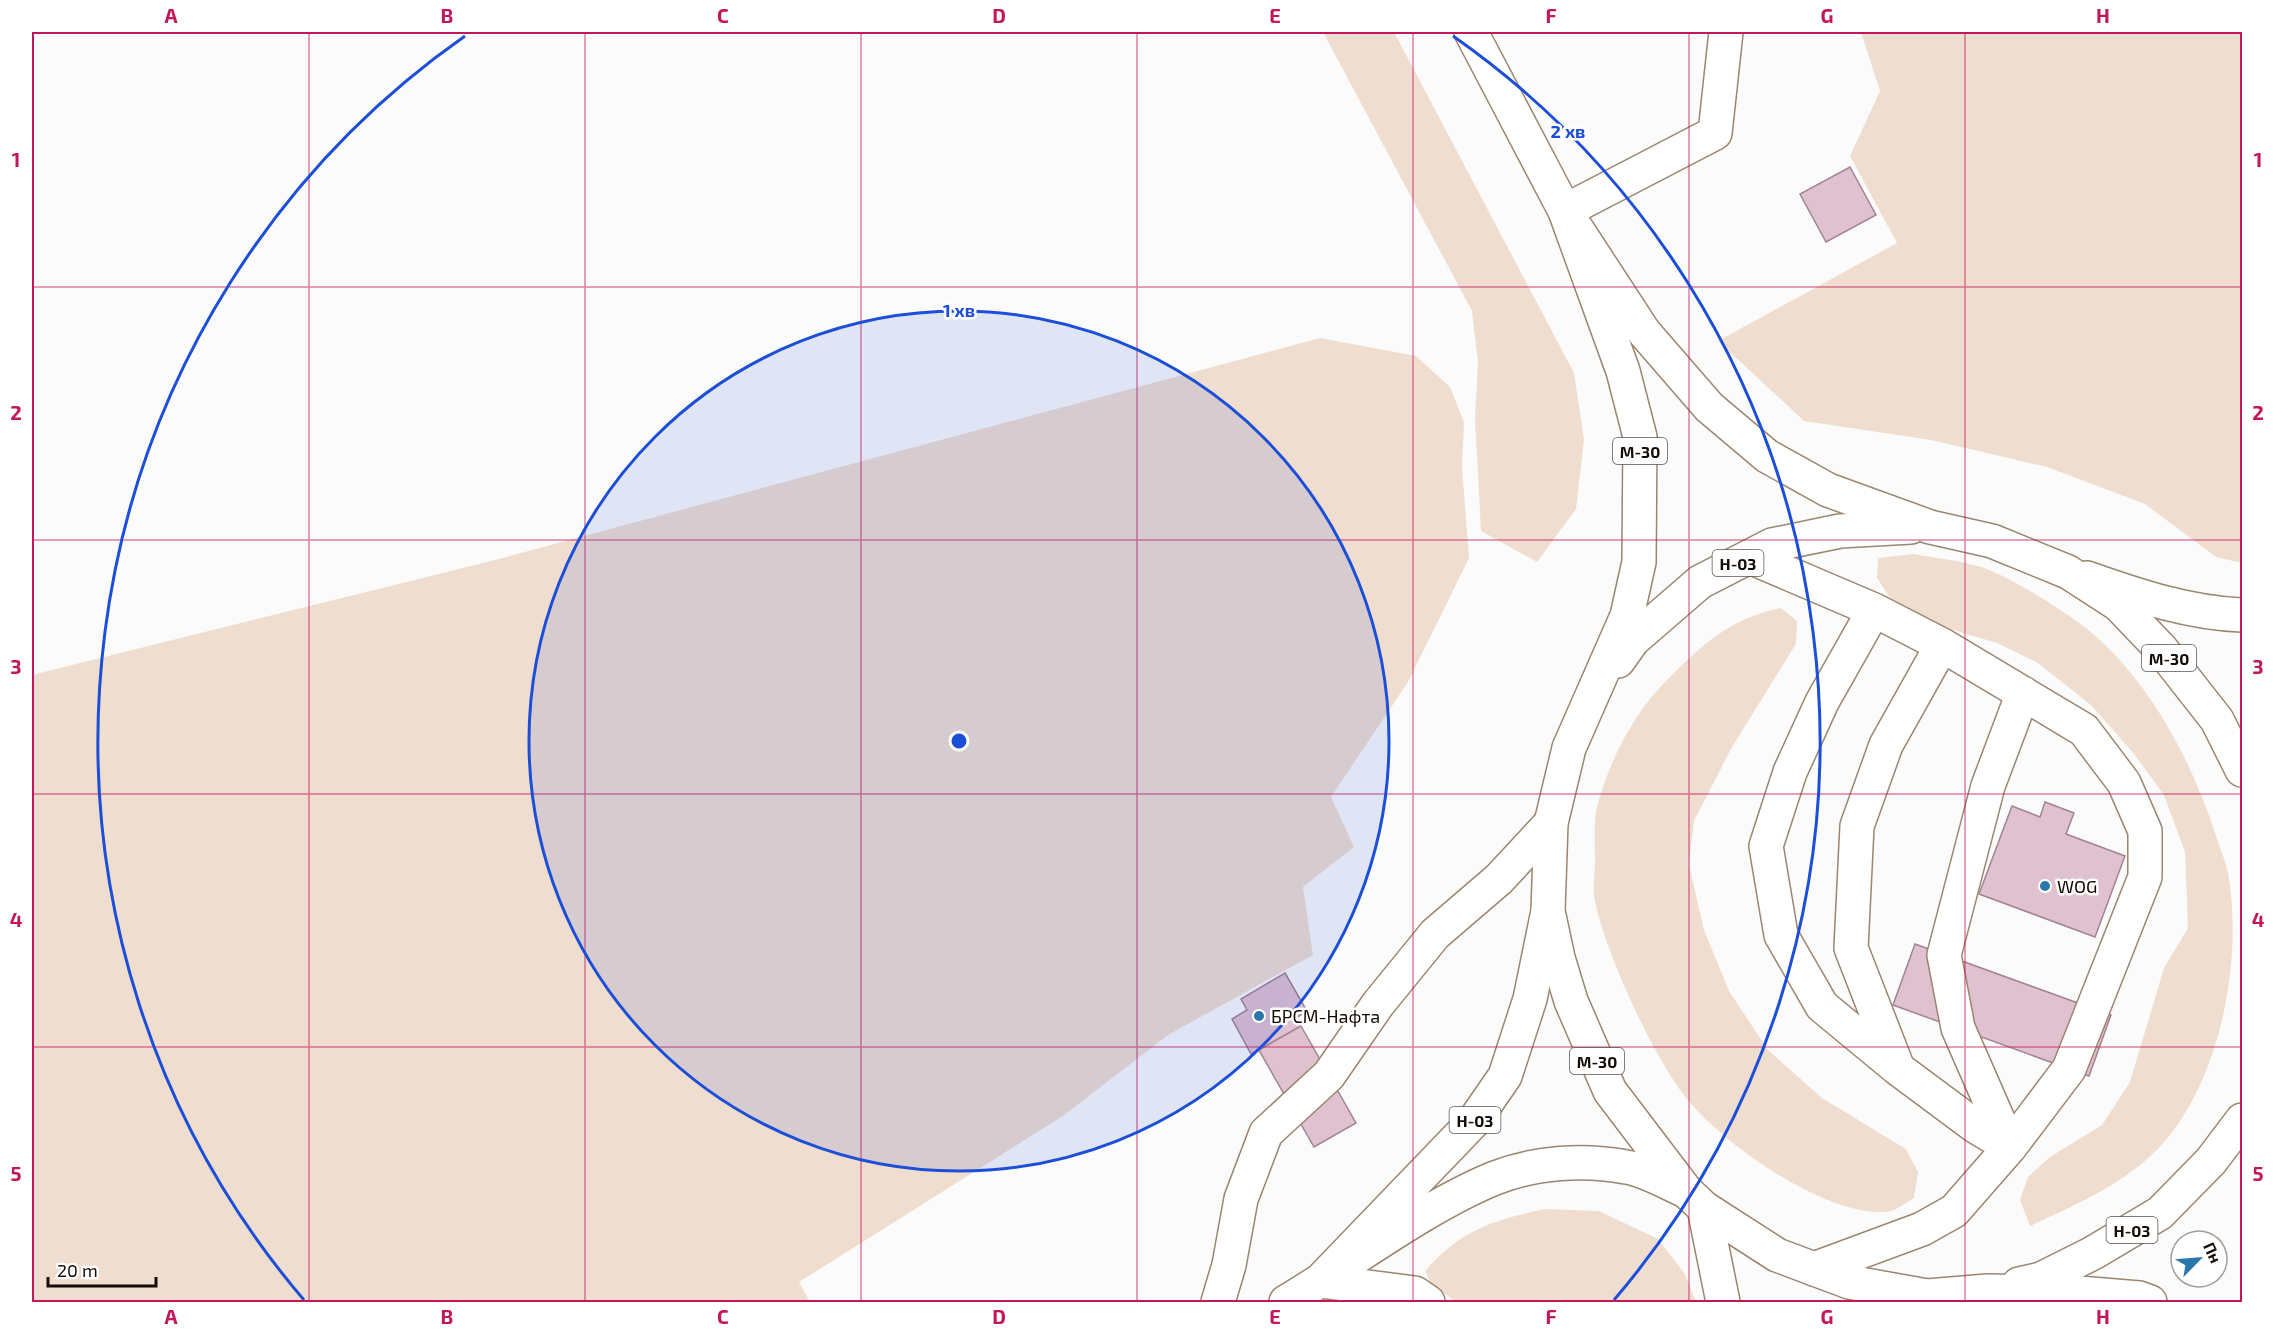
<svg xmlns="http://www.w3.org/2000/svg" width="2274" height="1334" viewBox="0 0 2274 1334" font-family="'Exo 2',sans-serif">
<rect width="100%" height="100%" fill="#fbfbfb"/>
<path fill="#efdecf" d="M1323,32H1394L1574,373L1584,439L1576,509L1537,562L1481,531L1475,419L1478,363L1472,311Z
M1861,32H2242V563L2216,557L2145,504L2047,467L1931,440L1804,421L1718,341L1897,243L1850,156L1880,91Z
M1320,338L1416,356L1450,387L1464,422L1462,467L1469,558L1408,682L1331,797L1354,847L1303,887L1313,955L1168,1035L1063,1116L799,1282L810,1302H32V675L491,561Z
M1914,554C1935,558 1957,560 1978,566C2006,574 2063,610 2086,628C2148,678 2191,759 2215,833C2219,846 2225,859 2228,873C2243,957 2222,1073 2166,1140C2131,1181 2078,1204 2030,1226L2020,1200L2028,1177L2050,1157L2102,1125L2130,1082L2164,968L2188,928L2185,852L2164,795L2134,754L2092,706L2038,663L1997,643L1947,628L1892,601L1877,578L1878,558Z
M1781,608L1797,621L1796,644L1732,747L1694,821L1689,865L1704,930L1729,991L1768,1050L1822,1098L1906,1149L1918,1172L1914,1198C1905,1203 1895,1212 1885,1212C1823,1216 1712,1138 1678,1087C1647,1042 1607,955 1595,902C1592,890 1595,874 1595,861C1595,843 1593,820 1598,803C1611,757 1635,711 1669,678C1704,643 1731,618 1781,608Z
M1545,1209L1599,1211L1658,1239L1685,1274L1696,1302H1456L1431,1283L1425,1271C1461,1230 1493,1220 1545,1209Z"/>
<path fill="#e0c1d0" stroke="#a28391" stroke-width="1.5" d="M1850,167L1876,215L1826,242L1800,194Z
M2045,802L2074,813L2066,834L2125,856L2095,937L1979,894L2012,806L2040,817Z
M1915,944L2111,1015L2089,1076L1893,1005Z
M1285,973L1307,1011L1296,1018L1301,1026L1251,1054L1232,1019L1247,1010L1241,999Z
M1301,1026L1356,1123L1314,1147L1259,1050Z"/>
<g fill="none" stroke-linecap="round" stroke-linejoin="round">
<g stroke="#9d856f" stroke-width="36">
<path id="minor" d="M1565,211L1715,133L1726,32
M1750,557L1874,610L1942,645L2084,730L2124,783L2145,831V877L2069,1069L2010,1147L1954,1211L1922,1229L1814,1269
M1874,610L1822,702L1790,772L1766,846L1781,935L1822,1006L1897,1068L1975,1126L2010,1147
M1897,1066L1851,948L1857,826L1886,745L1942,645
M2010,1147L1958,1028L1944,955L1988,786L2023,693
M1320,1281L1415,1293L1428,1302
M1218,1302L1229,1265L1241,1199L1266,1133L1329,1075L1378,1004L1435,934L1499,879L1551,823"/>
</g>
<g stroke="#9d856f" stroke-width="36">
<path id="major" d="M2087,578C2138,596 2189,613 2242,615
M1704,1208L1723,1302
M1320,1281L1474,1121L1505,1076L1530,999L1548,911
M1286,1302C1351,1263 1426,1206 1495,1178C1536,1162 1584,1159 1626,1167C1646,1170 1667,1183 1686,1191"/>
</g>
<g stroke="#9d856f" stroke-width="36">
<path id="highway" d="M1471,32L1565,211L1644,332L1709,407L1767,456L1828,490L1930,527L1992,541L2068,572L2119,605L2162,650L2217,720L2242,770
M1565,211L1623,371L1640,437L1639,562L1627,616L1569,748L1551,823L1548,911L1558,958L1571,1001L1610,1091L1686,1191L1704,1208L1777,1255L1849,1282L1927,1296L1988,1291L2079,1293L2139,1298L2150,1302
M1618,661L1633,640L1700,582L1772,545L1840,531L1911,527
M2019,1284L2041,1279L2093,1253L2160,1213L2211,1161L2242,1120"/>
</g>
<use href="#minor" stroke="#fff" stroke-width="33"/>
<use href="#major" stroke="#fff" stroke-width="33"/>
<use href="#highway" stroke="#fff" stroke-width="33"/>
</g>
<path fill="none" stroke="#c2185b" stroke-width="1.5" stroke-opacity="0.55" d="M309,32V1302M585,32V1302M861,32V1302M1137,32V1302M1413,32V1302M1689,32V1302M1965,32V1302M32,287H2242M32,540H2242M32,794H2242M32,1047H2242"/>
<circle cx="959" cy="741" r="430" fill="#1d4ed8" fill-opacity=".12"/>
<g fill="none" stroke="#1d4ed8" stroke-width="3">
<circle cx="959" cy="741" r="430"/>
<path d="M304 1300A861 861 0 0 1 465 36M1453 36A861 861 0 0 1 1614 1300"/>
</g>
<g fill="#2a78aa" stroke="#fff" stroke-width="2">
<circle cx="2045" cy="886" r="6"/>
<circle cx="1259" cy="1016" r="6"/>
</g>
<g text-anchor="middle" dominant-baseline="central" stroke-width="5" stroke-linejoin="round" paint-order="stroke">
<g fill="#fff" stroke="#5a5550" stroke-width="1.5">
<rect x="1613" y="438" width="54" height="26" rx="4.5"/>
<rect x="1712.5" y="550" width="51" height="26" rx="4.5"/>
<rect x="2142" y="645" width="54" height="26" rx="4.5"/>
<rect x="1570" y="1048" width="54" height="26" rx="4.5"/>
<rect x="1449.5" y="1107" width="51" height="26" rx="4.5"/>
<rect x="2106.5" y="1217" width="51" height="26" rx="4.5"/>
</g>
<g font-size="16" font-weight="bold" fill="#140c05">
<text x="1640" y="451">М-30</text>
<text x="1738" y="563">Н-03</text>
<text x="2169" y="658">М-30</text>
<text x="1597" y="1061">М-30</text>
<text x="1475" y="1120">Н-03</text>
<text x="2132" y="1230">Н-03</text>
</g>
<g font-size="18" fill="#140c05" stroke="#fff" text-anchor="start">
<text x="2057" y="886">WOG</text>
<text x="1271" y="1016">БРСМ-Нафта</text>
</g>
</g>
<circle cx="959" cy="741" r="9" fill="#1d4ed8" stroke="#fff" stroke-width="3"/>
<g font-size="18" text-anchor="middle" font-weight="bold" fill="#1d4ed8" stroke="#fff" stroke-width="5" stroke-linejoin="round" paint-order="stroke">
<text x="1568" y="138">2 хв</text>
<text x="959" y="317">1 хв</text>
</g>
<rect width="2274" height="1334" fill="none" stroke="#ffffff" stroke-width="66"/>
<g transform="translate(2199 1259) rotate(65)"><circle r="28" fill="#ffffff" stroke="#a19e9b" stroke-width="1.5"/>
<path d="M0-4.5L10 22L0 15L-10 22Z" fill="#2a78aa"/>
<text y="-9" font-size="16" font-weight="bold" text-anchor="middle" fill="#140c05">Пн</text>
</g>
<path d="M48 1277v9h108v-9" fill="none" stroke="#140c05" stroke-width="3"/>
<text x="57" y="1277" font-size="18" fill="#140c05" stroke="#ffffff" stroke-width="4.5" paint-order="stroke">20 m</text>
<rect x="33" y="33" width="2208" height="1268" fill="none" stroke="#c2185b" stroke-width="2"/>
<g font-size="20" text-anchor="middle" font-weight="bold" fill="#c2185b">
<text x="171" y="23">A</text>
<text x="447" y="23">B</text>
<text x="723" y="23">C</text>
<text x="999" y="23">D</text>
<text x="1275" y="23">E</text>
<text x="1551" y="23">F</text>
<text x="1827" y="23">G</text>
<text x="2103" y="23">H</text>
<text x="16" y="167">1</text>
<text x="2258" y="167">1</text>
<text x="16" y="420">2</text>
<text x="2258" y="420">2</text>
<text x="16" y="674">3</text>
<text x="2258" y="674">3</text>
<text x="16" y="927">4</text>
<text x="2258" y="927">4</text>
<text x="16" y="1181">5</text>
<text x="2258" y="1181">5</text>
<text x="171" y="1324">A</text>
<text x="447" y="1324">B</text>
<text x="723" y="1324">C</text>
<text x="999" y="1324">D</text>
<text x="1275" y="1324">E</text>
<text x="1551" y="1324">F</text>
<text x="1827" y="1324">G</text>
<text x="2103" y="1324">H</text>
</g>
</svg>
